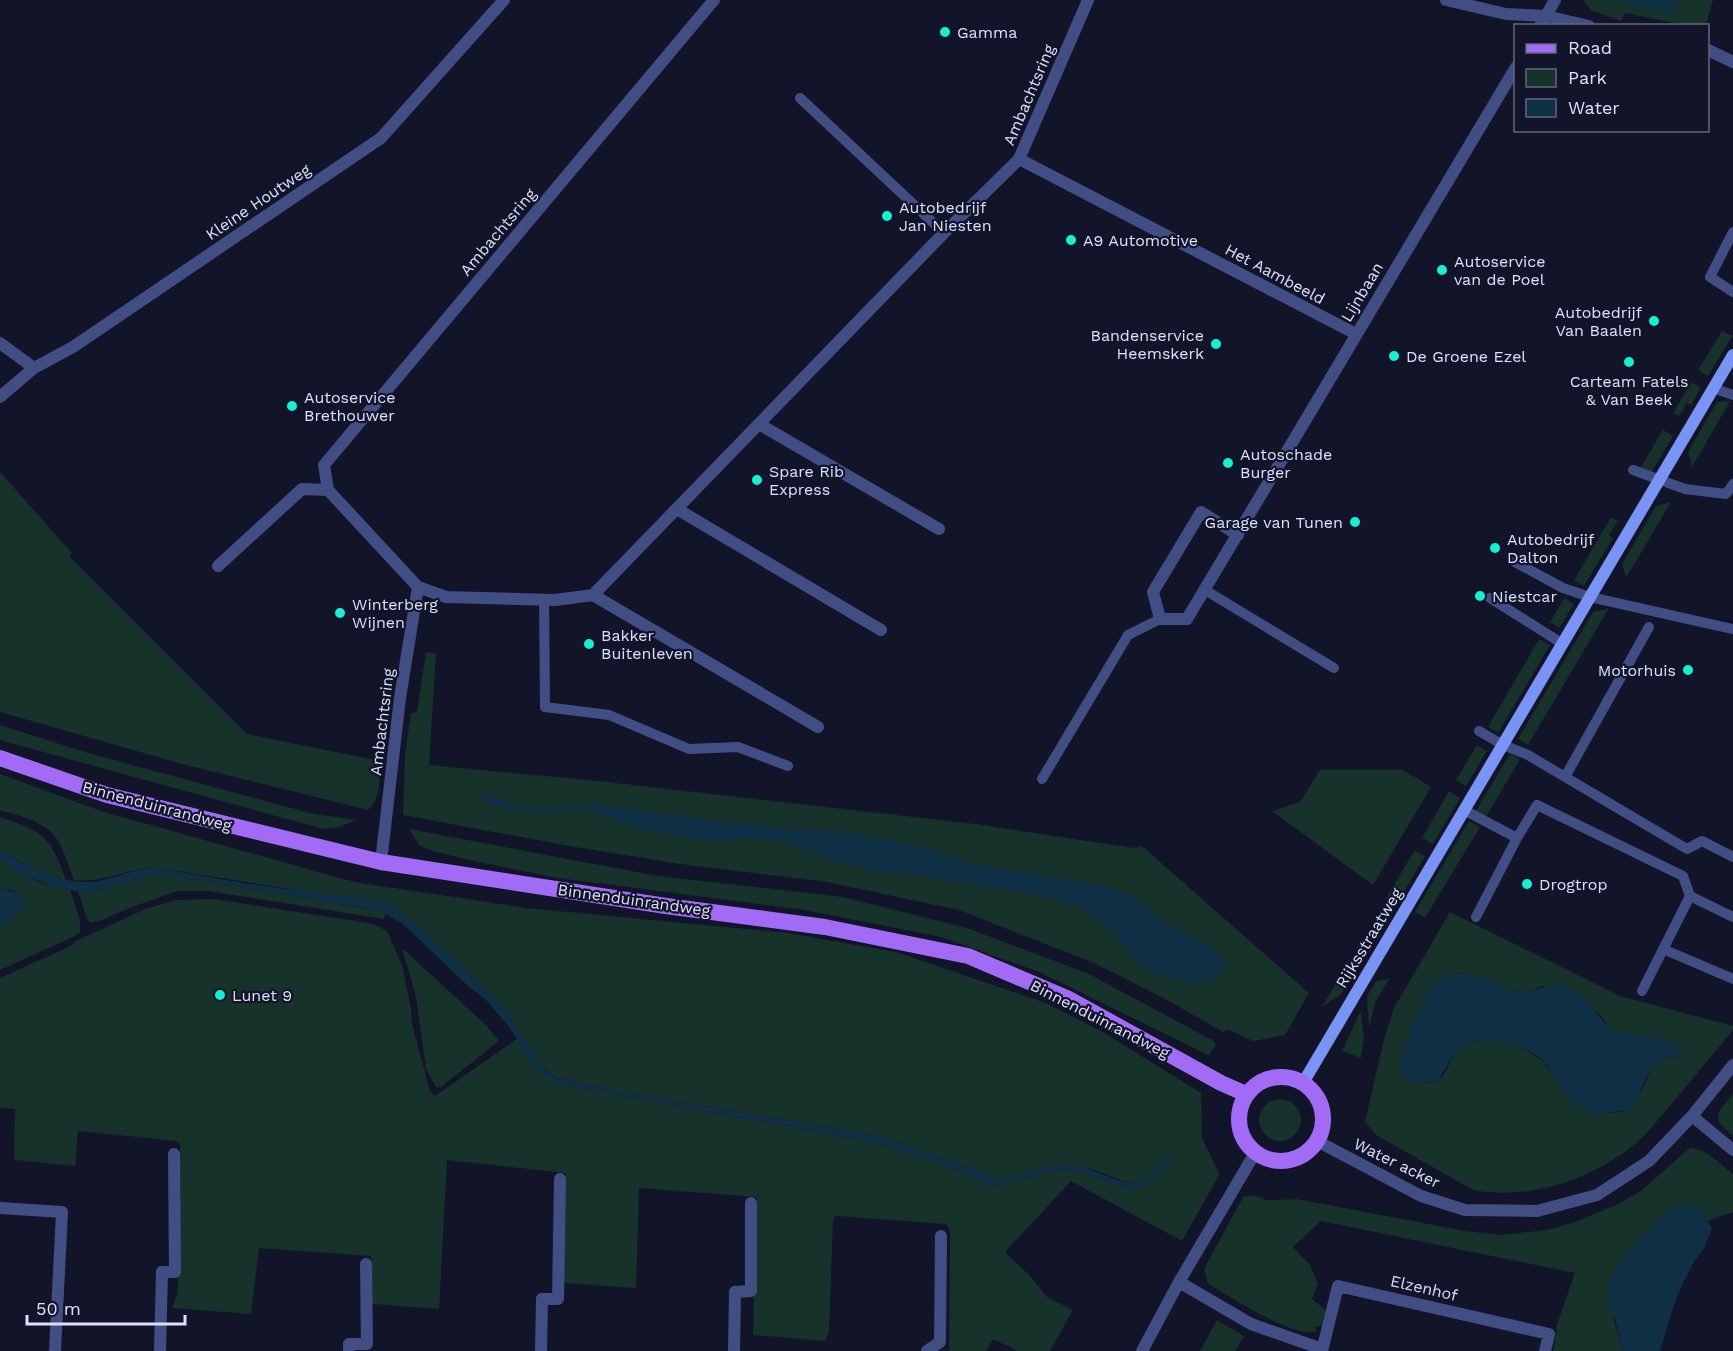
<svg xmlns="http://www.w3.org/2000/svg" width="1733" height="1351" viewBox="0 0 1733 1351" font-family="'Work Sans',sans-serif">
<rect width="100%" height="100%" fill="#121429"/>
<path fill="#16322b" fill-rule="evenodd" d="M1583,0H1713L1706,26L1684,25L1625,13L1621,21L1591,10Z
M1722,331L1732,336L1708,376L1698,370Z
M1692,382L1701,388L1691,405L1687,403L1679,416L1673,413Z
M1730,401L1692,467L1688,452L1717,402Z
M1663,430L1673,436L1651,473L1641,467Z
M0,472L72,553L70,557L247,734L380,761C379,779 382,797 368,810L182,764L0,712Z
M1671,502L1626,578L1622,564L1656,506Z
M1611,517L1618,521L1609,535L1613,538L1584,586L1574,580Z
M1564,598L1574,604L1559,628L1550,622Z
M1609,608L1528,745L1518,739L1593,612Z
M1539,639L1550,645L1498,733L1488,727Z
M426,652L436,653L429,765L598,781L975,824L1134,848L1142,846L1309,993L1285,1035L1253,1041L1227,1029L1223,1032L1169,1001L1094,963L959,910L827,882L680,864L569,846L403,815L405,754L411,713L417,712Z
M0,725L88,753L309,813L357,820L339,827L323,829L0,740Z
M1477,745L1487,751L1466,786L1456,780Z
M1510,754L1520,759L1486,817L1476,811Z
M1320,770H1403L1431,787L1373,885L1272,811L1300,802Z
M0,774L104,812L354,882L527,908L788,933L896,952L1046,1003L1101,1031L1201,1093L1202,1138L1219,1173V1175L1182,1241L1071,1181L1005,1252L1030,1276L1047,1297L1073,1310L1050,1351H1018L993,1339L986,1351H949L950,1231L946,1224L836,1216L833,1220L829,1332L825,1341L753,1335L757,1197L639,1188L636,1288L562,1283L566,1173L447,1160L439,1309L372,1304L371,1256L259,1248L251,1314L172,1308L177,1296L178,1286L180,1144L176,1141L78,1131L75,1166L14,1160L15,1109L0,1108V978L71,946L76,941L143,910L175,900L215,899L374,924L387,931L402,965L411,1008L412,1024L430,1091L435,1096L517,1039L532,1063L563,1085L837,1135L899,1149L961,1171L991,1186L1053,1171L1073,1170L1135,1190L1147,1185L1166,1158L1146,1181C1123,1188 1106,1170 1084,1168C1054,1165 1026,1173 997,1181L981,1172L883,1137L600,1088L554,1077L538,1061L528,1044L422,930L391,905L158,868C129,867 106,883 74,880C68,865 63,845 52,833C39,820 17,815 0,810Z
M1449,791L1460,798L1433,844L1422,838Z
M0,817C45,832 50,836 66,880L41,872L0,850Z
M1469,821L1480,827L1425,918L1415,912Z
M409,829L658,876L843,897L967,928L1087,973L1214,1041L1216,1045L1209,1055L1204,1053L1039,972L941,937L805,910L558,878L469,860L433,851L419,845Z
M1414,851L1425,856L1396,905L1386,899Z
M0,860C21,875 44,887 70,890L80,920V932L73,937L0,970V927L2,926L14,891L0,887Z
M154,874H166L386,912L384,919L208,891H177L127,909L100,921L90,922L86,917L78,891L91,893Z
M1450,912L1620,996L1733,1026V1030C1711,1056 1690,1082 1669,1107C1660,1117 1651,1129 1642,1138C1598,1178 1531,1201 1473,1190L1376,1135L1365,1122L1385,1035L1394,1008ZM1460,973C1479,976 1511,993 1525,992C1531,991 1537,988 1543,986C1560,994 1582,1002 1598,1013C1606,1019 1606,1028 1617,1032C1638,1040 1673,1030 1682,1057C1678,1058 1672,1057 1667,1058C1646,1064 1644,1097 1631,1108C1625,1113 1614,1112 1607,1114L1549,1069C1534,1047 1489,1031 1464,1046C1450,1054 1449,1071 1439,1080C1436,1082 1429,1083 1425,1084L1412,1030L1418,1013Z
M402,948L486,1025L499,1041L441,1087H436L426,1069L416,997Z
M1350,959L1360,965L1340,995L1322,1007Z
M1389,979L1375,1003L1369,1028L1367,996L1376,981Z
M1360,1012L1361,1013L1364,1038L1361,1058L1342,1051Z
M1733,1094V1136C1711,1118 1716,1114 1733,1094Z
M1259 1120a21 21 0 1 1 42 0a21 21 0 1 1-42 0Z
M1691,1148C1707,1149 1721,1165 1733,1174V1212L1708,1221L1699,1209L1662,1216L1615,1269L1614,1320L1623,1351H1553L1557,1324L1575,1273L1321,1221L1293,1247L1310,1265L1318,1283L1312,1299L1327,1311L1322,1325L1315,1327L1317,1331C1295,1340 1230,1296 1208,1284L1204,1269L1243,1197L1253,1195L1267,1200L1297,1199L1465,1231L1501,1235L1547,1230L1575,1222L1618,1204L1641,1191L1686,1151Z
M1217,1320L1244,1336L1235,1351H1200Z"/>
<path fill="#0f2f45" d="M1615,0H1677V1L1675,11L1668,13Z
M485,792L519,808L605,806L780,829L835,831L919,846L974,864L1103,886L1127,893L1168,926L1201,941L1220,954L1225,965L1210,982L1192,983L1163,976L1134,960L1122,941L1088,911L1059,900L992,887L933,877L880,871L827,860L784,841L745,838L715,842L669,835L626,825L595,812L575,808L556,812L510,810L487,803L482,798Z
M0,850C28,866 58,883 90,882C114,880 135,867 158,868L243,883L379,901L391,905L422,930L483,986L509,1013L538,1061L553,1077L600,1088L883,1137L981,1172L997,1181C1019,1175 1042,1166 1065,1165C1093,1163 1118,1190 1146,1180L1166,1158H1169L1171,1163L1147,1185L1135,1190L1073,1170L1053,1171L991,1186L961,1171L899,1149L837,1135L563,1085L545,1077L532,1063L509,1027L486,1000L469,987L403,924L381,911L166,874H154L91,893L58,889L21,874L0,860Z
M0,887L22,895L24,900L16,914L0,927Z
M1460,973C1474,975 1487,979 1500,985C1505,987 1511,991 1517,991C1538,994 1546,980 1571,989C1590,997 1601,1026 1618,1032C1639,1039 1673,1029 1682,1058C1678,1058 1672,1057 1668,1058C1659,1060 1647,1075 1643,1084C1640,1093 1638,1102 1631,1108C1626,1112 1619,1111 1613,1112C1608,1113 1604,1115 1599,1114C1593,1114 1588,1110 1582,1107C1559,1094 1560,1079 1544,1062C1529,1045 1483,1032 1463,1047C1452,1055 1445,1068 1439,1080C1413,1089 1394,1082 1403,1051C1405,1043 1409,1036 1412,1029C1418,1015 1422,999 1432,987C1440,977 1448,975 1460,973Z
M1682,1204L1700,1209L1712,1228L1704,1249L1695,1260L1685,1279L1675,1302L1660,1351H1623L1607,1288L1615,1269L1662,1216Z"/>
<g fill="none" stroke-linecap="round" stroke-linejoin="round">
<path stroke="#414e84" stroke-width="10" d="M800,98L944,233
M1733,232L1710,277L1733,292
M1713,388L1733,395
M1633,470L1685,489L1726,494L1733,484
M1515,562L1563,588L1590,597L1733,629
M1205,590L1334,668
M1490,598L1563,644
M544,600L545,707L609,715L689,749L738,747L788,766
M1479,731L1503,745L1528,755L1565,777L1649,627
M1565,777L1687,849L1702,841L1733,857
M1042,779L1128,635L1160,619
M1464,810L1517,838L1476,917
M1517,838L1537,805L1683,876L1690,896L1642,991
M1690,896L1733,917
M1663,949L1733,979"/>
<path stroke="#414e84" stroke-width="12" d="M162,1272H175L174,1154
M735,1292L751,1291V1203
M542,1299H558L560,1179
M349,1344H367L366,1264
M927,1351L940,1342L941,1236"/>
<path stroke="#414e84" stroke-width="12" d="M714,0L324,465L328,490L418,587L446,597L555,600L593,595L944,233L1019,159L1088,0
M1446,0L1506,14L1546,16L1589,26
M1540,26L1555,0
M1708,50L1733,62
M1019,159L1356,334
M0,343L34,368
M0,397L34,368L73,347L381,138L504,0
M759,424L939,529
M677,509L881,630
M1238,535L1201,512L1153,592L1160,619H1187L1516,67
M218,566L302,489L328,490
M593,595L818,727
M381,862L400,698L418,587
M1692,1116L1733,1150
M1317,1141L1421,1196L1465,1210L1537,1211L1597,1195L1649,1161L1692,1116L1733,1065
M0,1208L62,1212L55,1351
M1179,1282L1251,1324L1322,1349
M349,1344V1351
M160,1351L162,1272
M541,1351L542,1299
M734,1351L735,1292
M1142,1351L1179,1282L1255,1153
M1322,1351L1338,1286L1549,1334L1545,1351"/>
<path stroke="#7a94f6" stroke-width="12" d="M1303,1083L1733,355"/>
<path stroke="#a16bf5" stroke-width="16" d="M0,758L107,795L381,862L666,906L825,927L968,956L1067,998L1221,1083L1246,1094
M1239 1119a42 42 0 1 1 84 0a42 42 0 1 1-84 0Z"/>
</g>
<g fill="#16efd2" stroke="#121429" stroke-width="2">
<circle cx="945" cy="32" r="6"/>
<circle cx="887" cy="216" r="6"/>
<circle cx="1071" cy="240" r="6"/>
<circle cx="1442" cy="270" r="6"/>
<circle cx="1654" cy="321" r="6"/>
<circle cx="1216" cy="344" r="6"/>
<circle cx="1394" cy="356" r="6"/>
<circle cx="1629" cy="362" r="6"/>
<circle cx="292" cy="406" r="6"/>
<circle cx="1228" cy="463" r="6"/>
<circle cx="757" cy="480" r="6"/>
<circle cx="1355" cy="522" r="6"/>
<circle cx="1495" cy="548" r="6"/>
<circle cx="1480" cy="596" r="6"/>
<circle cx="340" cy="613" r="6"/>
<circle cx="589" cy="644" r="6"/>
<circle cx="1688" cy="670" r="6"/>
<circle cx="1527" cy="884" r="6"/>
<circle cx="220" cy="995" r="6"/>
</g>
<g text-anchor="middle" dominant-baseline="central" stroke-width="4.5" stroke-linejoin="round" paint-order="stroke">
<g font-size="16" fill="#dde0fd" stroke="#121429" text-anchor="start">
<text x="957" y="32">Gamma</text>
<text x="899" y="207">Autobedrijf<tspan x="899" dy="18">Jan Niesten</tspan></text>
<text x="1083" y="240">A9 Automotive</text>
<text x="1454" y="261">Autoservice<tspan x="1454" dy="18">van de Poel</tspan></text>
<text x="1642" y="312" text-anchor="end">Autobedrijf<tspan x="1642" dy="18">Van Baalen</tspan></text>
<text x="1204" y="335" text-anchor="end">Bandenservice<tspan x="1204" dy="18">Heemskerk</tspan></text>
<text x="1406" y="356">De Groene Ezel</text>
<text x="1629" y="381" text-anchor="middle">Carteam Fatels<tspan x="1629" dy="18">&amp; Van Beek</tspan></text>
<text x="304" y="397">Autoservice<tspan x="304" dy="18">Brethouwer</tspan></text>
<text x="1240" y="454">Autoschade<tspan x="1240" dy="18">Burger</tspan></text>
<text x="769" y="471">Spare Rib<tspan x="769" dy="18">Express</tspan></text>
<text x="1343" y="522" text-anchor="end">Garage van Tunen</text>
<text x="1507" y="539">Autobedrijf<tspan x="1507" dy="18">Dalton</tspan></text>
<text x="1492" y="596">Niestcar</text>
<text x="352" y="604">Winterberg<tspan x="352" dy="18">Wijnen</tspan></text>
<text x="601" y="635">Bakker<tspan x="601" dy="18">Buitenleven</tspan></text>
<text x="1676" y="670" text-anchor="end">Motorhuis</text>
<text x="1539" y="884">Drogtrop</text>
<text x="232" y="995">Lunet 9</text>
</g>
<g font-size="16" fill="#dde0fd" stroke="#121429">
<text transform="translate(1029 95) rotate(-67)">Ambachtsring</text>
<text transform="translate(258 202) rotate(-34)">Kleine Houtweg</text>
<text transform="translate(498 232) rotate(-50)">Ambachtsring</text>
<text transform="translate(1275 274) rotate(28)">Het Aambeeld</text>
<text transform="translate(1362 292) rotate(-59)">Lijnbaan</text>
<text transform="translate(382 722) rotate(-83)">Ambachtsring</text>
<text transform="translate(157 806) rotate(15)">Binnenduinrandweg</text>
<text transform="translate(634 900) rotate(8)">Binnenduinrandweg</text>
<text transform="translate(1369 938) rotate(-59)">Rijksstraatweg</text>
<text transform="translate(1100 1019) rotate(27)">Binnenduinrandweg</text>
<text transform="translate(1397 1163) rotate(26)">Water acker</text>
<text transform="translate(1424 1288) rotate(13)">Elzenhof</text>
</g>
</g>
<rect x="1514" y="24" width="195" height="108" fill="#121429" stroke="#63667e" stroke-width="1.5"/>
<rect x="1526" y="44" width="30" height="9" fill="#a16bf5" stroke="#63667e" stroke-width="1.5"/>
<text x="1568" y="54" font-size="18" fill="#dde0fd">Road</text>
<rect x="1526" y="69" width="30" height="18" fill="#16322b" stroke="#63667e" stroke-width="1.5"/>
<text x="1568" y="84" font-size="18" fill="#dde0fd">Park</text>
<rect x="1526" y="99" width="30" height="18" fill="#0f2f45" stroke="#63667e" stroke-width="1.5"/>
<text x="1568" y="114" font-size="18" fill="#dde0fd">Water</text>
<path d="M27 1315v9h158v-9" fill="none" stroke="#dde0fd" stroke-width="3"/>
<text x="36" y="1315" font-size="18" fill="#dde0fd" stroke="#121429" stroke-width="4.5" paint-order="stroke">50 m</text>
</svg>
